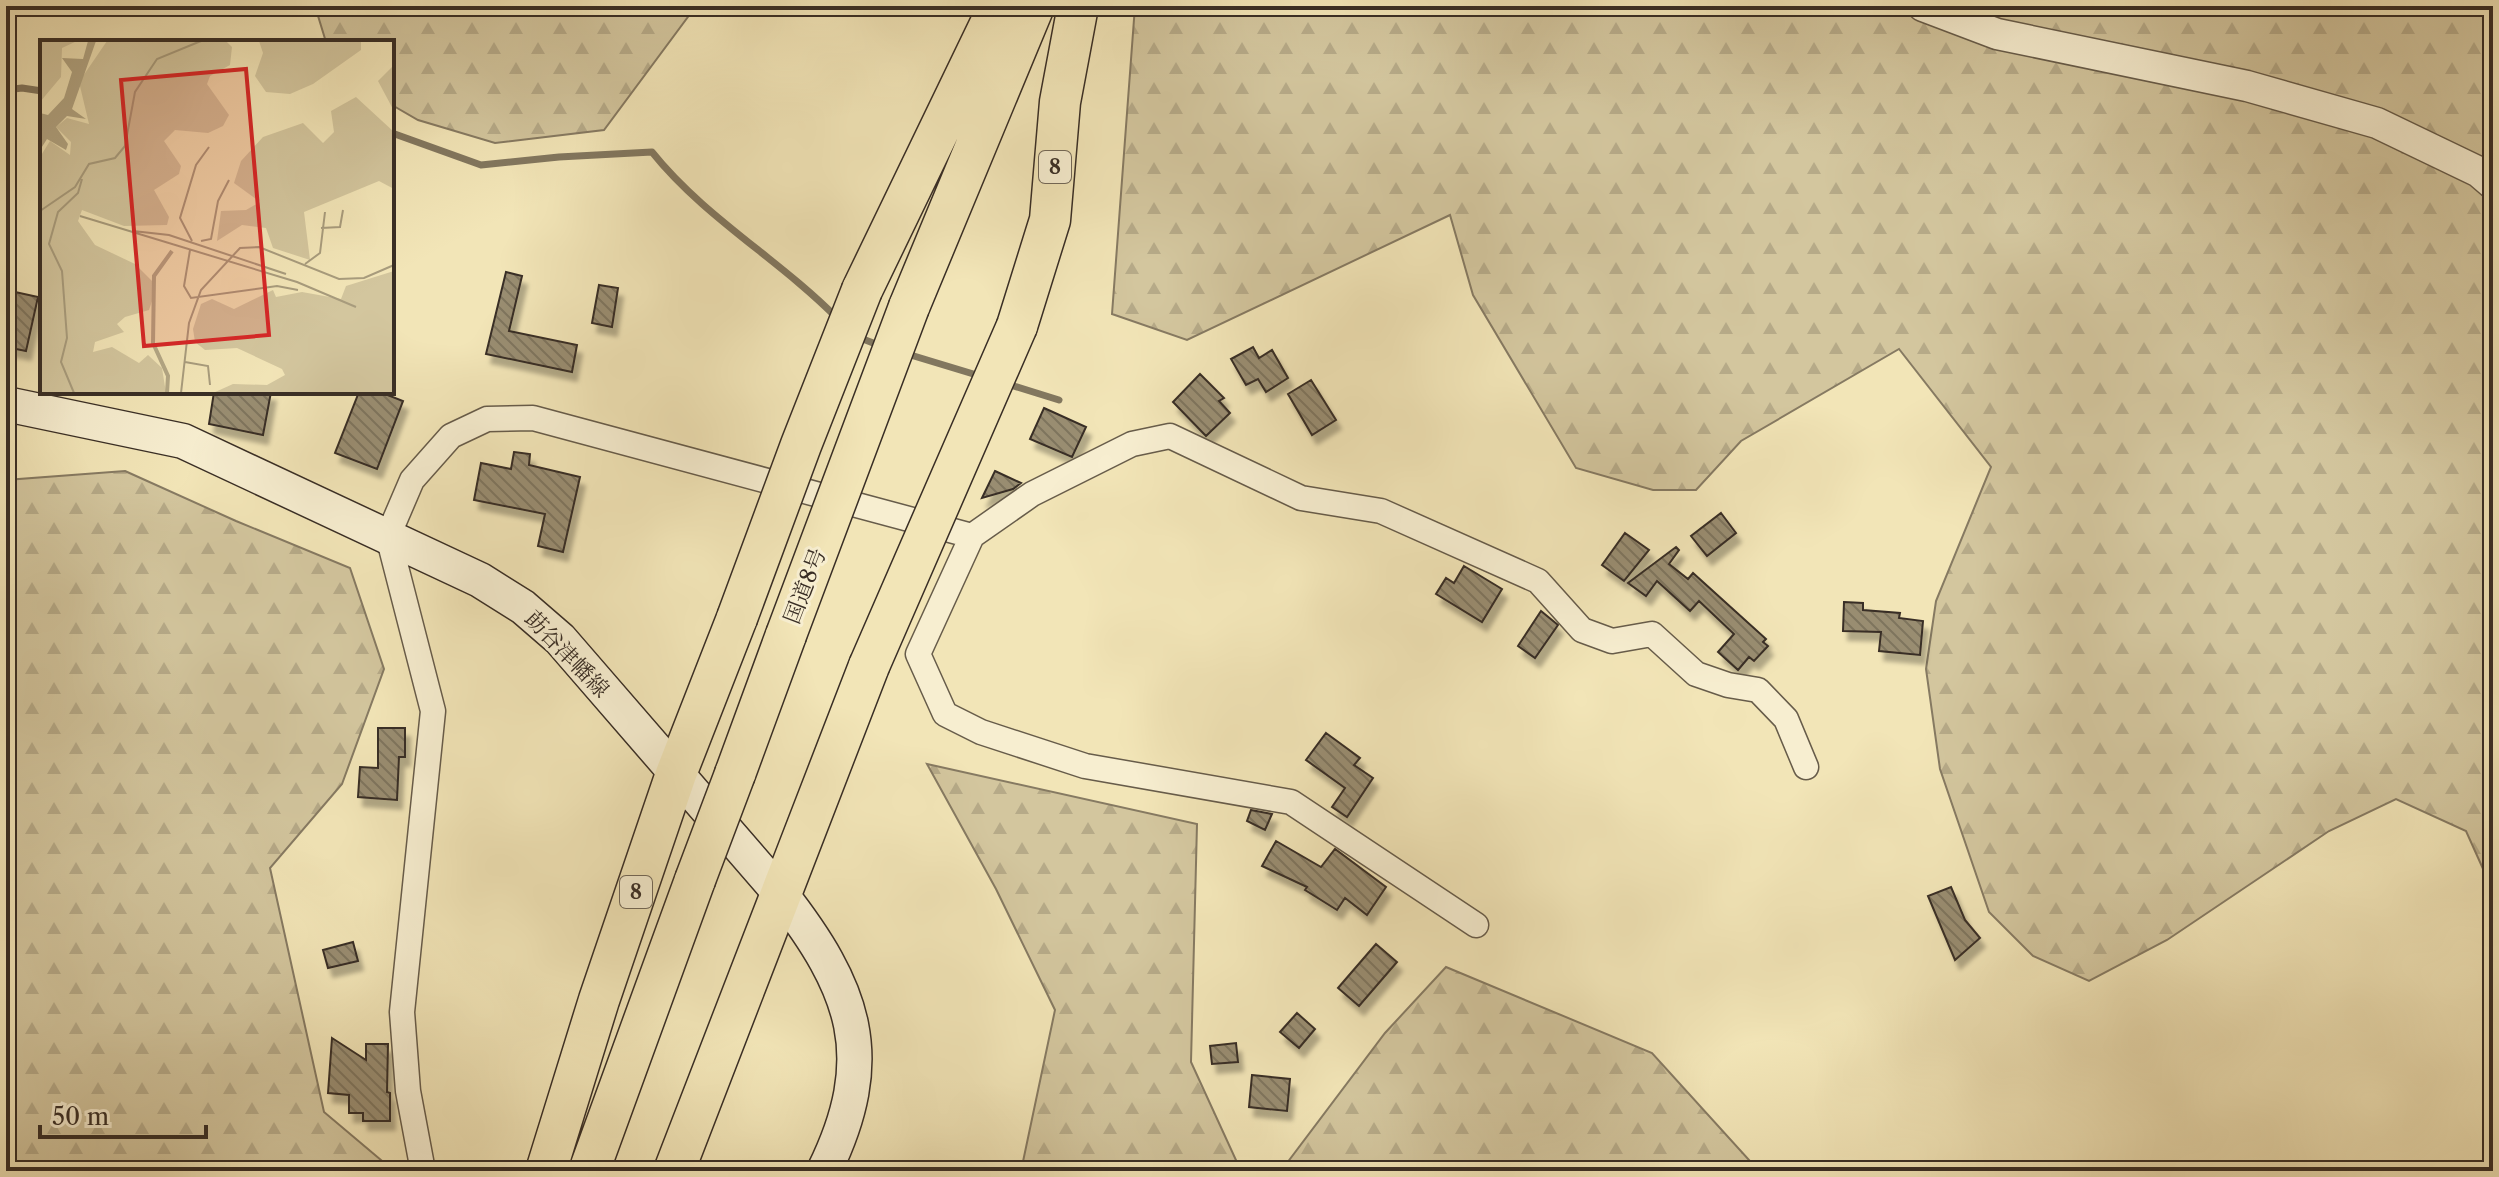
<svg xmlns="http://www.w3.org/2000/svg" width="2499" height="1177" viewBox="0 0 2499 1177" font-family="'Libre Caslon Text','Noto Serif JP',serif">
<defs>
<pattern id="forest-firs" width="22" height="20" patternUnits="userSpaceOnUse" patternTransform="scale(2)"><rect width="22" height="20" fill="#d3c69e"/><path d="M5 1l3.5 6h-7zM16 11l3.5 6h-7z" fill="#b6aa88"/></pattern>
<pattern id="building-back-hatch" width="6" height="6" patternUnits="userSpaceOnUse" patternTransform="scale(2)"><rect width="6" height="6" fill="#998d71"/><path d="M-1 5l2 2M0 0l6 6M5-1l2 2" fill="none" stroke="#7e745d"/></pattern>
<filter id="shadow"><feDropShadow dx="5" dy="9" stdDeviation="2" flood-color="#0004"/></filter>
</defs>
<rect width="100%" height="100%" fill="#f2e5b7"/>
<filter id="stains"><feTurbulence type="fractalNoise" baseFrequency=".0025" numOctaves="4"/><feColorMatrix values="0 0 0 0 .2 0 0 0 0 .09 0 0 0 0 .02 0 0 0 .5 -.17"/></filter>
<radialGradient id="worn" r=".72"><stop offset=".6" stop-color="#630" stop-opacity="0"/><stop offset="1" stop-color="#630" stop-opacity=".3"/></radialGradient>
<path fill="url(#forest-firs)" stroke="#867a62" stroke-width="2" d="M315,6H696L604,130L495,143L418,120L392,105V42H326Z
M1135,6H2493V891L2466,831L2396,799L2329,831L2167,940L2089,981L2033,956L1989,912L1940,769L1926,669L1936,601L1991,467L1899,349L1741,441L1696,490H1653L1576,468L1473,295L1450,215L1187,340L1112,314Z
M125,471L236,521L350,568L384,669L342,784L270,868L324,1112L394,1171H6V480Z
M927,764L1197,824L1191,1062L1241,1171H1021L1055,1010L996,889Z
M1446,967L1652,1053L1759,1171H1281L1385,1033Z"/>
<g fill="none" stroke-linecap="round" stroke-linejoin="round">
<path stroke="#82775f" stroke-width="7" d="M6,90L22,88L42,91
M392,133L481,165L559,157L652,152C704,217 780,260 838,319
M855,336L881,346
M904,353L980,376
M1004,383L1059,400"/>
</g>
<path fill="url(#building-back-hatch)" stroke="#392e25" stroke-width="2" filter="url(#shadow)" d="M506,272L522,276L509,331L577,345L572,372L486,354Z
M599,285L618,288L612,327L592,323Z
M6,290L38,297L26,351L6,347Z
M1253,347L1259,358L1272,350L1288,378L1266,392L1258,379L1246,385L1231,359Z
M1200,374L1224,398L1219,401L1230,413L1206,436L1173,402Z
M1311,380L1336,420L1312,435L1288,394Z
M214,392L247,395L248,392H271L263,435L209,424Z
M359,392H380L403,401L377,469L335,453Z
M1044,408L1086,427L1072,457L1030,439Z
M514,452L530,454L529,465L580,477L563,552L538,546L545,514L474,500L481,463L511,469Z
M995,471L1021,483L1013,489L982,498Z
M1721,513L1736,533L1707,556L1691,536Z
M1625,533L1649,550L1624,581L1602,565Z
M1676,547L1679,550L1669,564L1688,579L1693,573L1766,639L1763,642L1768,646L1754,661L1749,657L1738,670L1718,652L1734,634L1699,601L1690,611L1657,581L1646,596L1628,583Z
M1464,566L1502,589L1482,622L1436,594L1446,578L1454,583Z
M1844,602L1863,603V610L1900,613L1899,618L1923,621L1920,655L1879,651L1881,632L1843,631Z
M1541,611L1558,625L1535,658L1518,646Z
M378,728H405V757H399L397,800L358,797L360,767L378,768Z
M1326,733L1360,758L1354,765L1373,778L1347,817L1332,807L1345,788L1306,760Z
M1251,810L1272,814L1265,830L1247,821Z
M1276,841L1321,867L1335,849L1386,887L1367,915L1345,898L1337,910L1305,890L1307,887L1262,866Z
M1951,887L1965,920L1980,938L1955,960L1928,896Z
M353,942L358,961L328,968L323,950Z
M1376,944L1397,962L1359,1006L1338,988Z
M1297,1013L1315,1029L1299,1048L1280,1032Z
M332,1038L366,1060V1044H388L387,1092L390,1093V1121H363V1113H349V1095L328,1093Z
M1236,1043L1238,1062L1212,1064L1210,1046Z
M1252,1075L1290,1079L1287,1111L1249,1107Z"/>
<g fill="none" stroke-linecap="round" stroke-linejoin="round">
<g stroke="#675c4a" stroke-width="27">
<path id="minor" d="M972,536L918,654L945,714L981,732L1085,766L1291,802L1476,925
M423,1171L408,1091L402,1012L433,711L388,536L412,480L451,436L487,419L533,418L972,536L1032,494L1132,444L1170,436L1301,498L1381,511L1538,581L1582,630L1612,641L1652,634L1696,674L1728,685L1758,690L1786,719L1806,767"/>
</g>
<g stroke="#675c4a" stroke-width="33">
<path id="tertiary" d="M1923,6L1997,34L2247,86L2377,123L2479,172L2493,184"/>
</g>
<g stroke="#392e25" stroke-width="37">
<path id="secondary" d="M6,404L183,441L480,580L523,607L560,639L780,893C855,989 880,1057 824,1171"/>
</g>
<g stroke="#392e25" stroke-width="43">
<path id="trunk" d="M862,290L999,6
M909,307L1034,6
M1017,326L1050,220L1060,102L1078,6
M735,774L786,635
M546,1171L599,1000L676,774L737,618
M589,1171L695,880
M674,1171L869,666"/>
</g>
<use href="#minor" stroke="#f7eed0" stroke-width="24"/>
<use href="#tertiary" stroke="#f7eed0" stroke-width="30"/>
<use href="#secondary" stroke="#f7eed0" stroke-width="34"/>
<use href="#trunk" stroke="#f2e5b7" stroke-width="40"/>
<g stroke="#392e25" stroke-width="43" stroke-linecap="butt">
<path id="trunk-bridge" d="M737,618L801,445L862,290
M786,635L909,307
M869,666L1017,326
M695,880L735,774"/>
</g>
<use href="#trunk-bridge" stroke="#f2e5b7" stroke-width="40"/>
</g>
<g text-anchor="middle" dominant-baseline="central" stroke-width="6" stroke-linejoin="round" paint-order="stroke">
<g fill="#f7eed0" stroke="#726858" stroke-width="2">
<rect x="1039" y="151" width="32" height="32" rx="6"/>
<rect x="620" y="876" width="32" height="32" rx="6"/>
</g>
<g font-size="20" font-weight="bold" fill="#392e25">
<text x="1055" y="167">8</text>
<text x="636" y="892">8</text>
</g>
<g font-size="22" fill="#392e25" stroke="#f7eed0">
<text transform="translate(805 586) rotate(-69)">国道8号</text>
<text transform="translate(567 654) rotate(46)">莇谷津幡線</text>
</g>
</g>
<g transform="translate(40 40)">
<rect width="354" height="354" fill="#f2e5b7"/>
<path d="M0,1H37L22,8L21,37L0,62ZM67,1H186L192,7L190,25L170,36L167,44L189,75L183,86L168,93L135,90L124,101L141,126L139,134L114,150L129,177L127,185L84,186L42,170L38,181L55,205L95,224L112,241L115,252L109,270L85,277L77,284L84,292L55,302L53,312L72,307L99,323L108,315L122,328L126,353H0V117L10,101L30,115L31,102L16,87L27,78L49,84L39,42ZM219,1H321V10L273,44L250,54L226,52L215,36L223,13ZM354,25V71L338,41ZM316,57L354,92V149L339,141L264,172L270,220L233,208L226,188L202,185L177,201L181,171L206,170L220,162L194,143L201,121L223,97L263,83L283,103L294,92L291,71ZM354,231V353H173L193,344L227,345L245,335L242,329L197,308L165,310L155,302L153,289L161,264L172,259L194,269L233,250L236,257L262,252L301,259L306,246Z" fill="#d3c69e"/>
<path d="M48,1H56L32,69L46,79L27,76L16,87L28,104L26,110L7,99L0,110V73L8,75L24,58L32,32L22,18L43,19Z" fill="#b3a785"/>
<path fill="none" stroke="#b3a785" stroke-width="4" d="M127,353L128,336L113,303L114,236L132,211"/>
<path fill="none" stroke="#a89c7d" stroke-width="2" d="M0,171L35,147L49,124L75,118L85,106L95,52L117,19L161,1M40,176L257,242L316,267M281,188L300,187L303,170M93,191L129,195L246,234M152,201L140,178L156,125L169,107M161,201L171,199L178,161L189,140M150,210L144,246L151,258L237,246L258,250M265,224L280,213L285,172M145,322L168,326L170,345M34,353L21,322L27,298L22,231L9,204L18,172L38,153L42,139M141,353L149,283L161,250L200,208L219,207L299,239L324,238L354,225"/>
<path fill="#d62828" fill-opacity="0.15" stroke="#d62828" stroke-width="4" d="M206,29L229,295L104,306L81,40Z"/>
<rect width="354" height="354" fill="none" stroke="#392e25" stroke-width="4"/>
</g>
<rect width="2499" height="1177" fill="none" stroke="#f2e5b7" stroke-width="32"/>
<rect x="8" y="8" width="2483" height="1161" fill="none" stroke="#392e25" stroke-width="4"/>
<rect x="16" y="16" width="2467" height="1145" fill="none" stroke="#392e25" stroke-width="2"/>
<path d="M40 1125v12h166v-12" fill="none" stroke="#392e25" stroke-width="4"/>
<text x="52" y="1125" font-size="24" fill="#392e25" stroke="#f7eed0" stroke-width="6" paint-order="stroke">50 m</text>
<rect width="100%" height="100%" filter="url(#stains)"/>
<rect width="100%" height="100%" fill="url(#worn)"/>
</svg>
